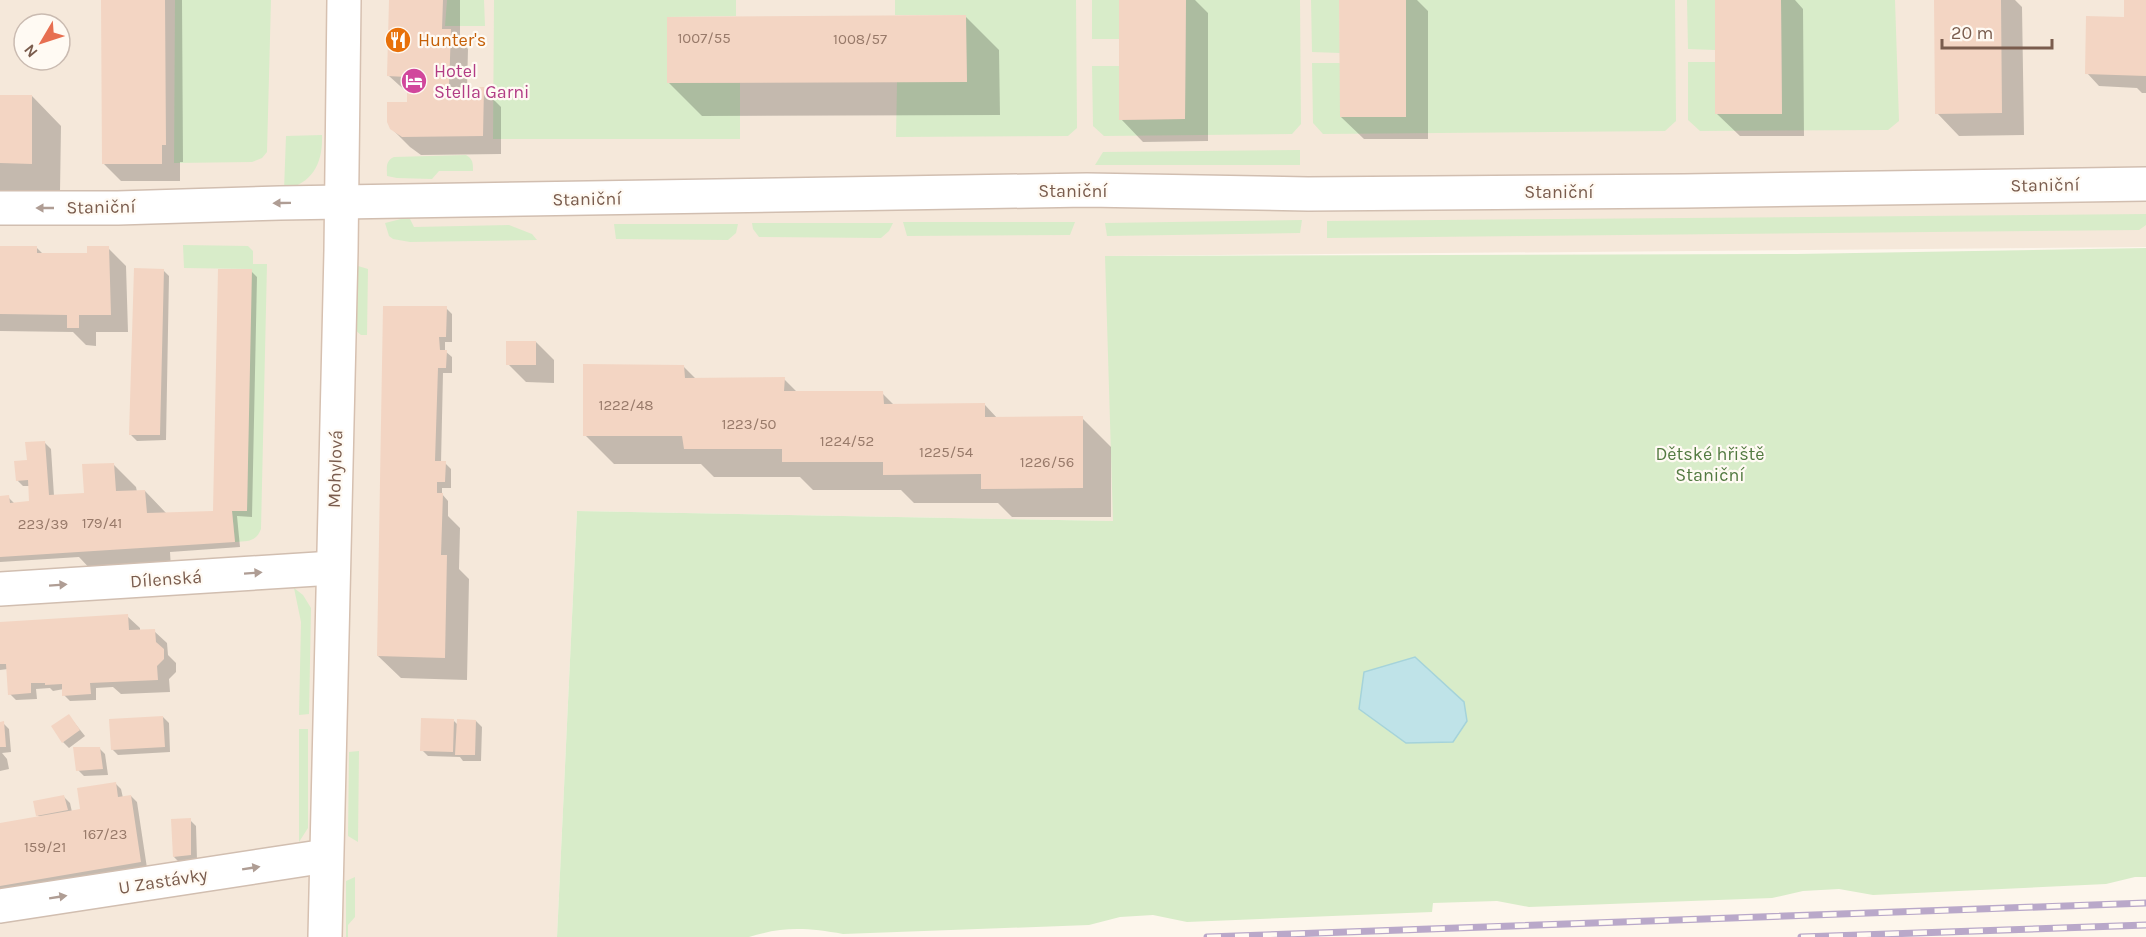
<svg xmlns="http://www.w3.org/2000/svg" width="2146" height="937" viewBox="0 0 2146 937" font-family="Karla,sans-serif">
<rect width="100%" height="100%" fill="#fdf6ec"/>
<path fill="#f5e8da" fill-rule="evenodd" d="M0,0H2146V247L1106,256L1114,521L577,511L557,937H0ZM24,24H60V60H24Z"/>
<path fill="#d8ecc9" d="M175,0H271L267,152L262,158L252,162L174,163Z
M447,0H484L485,26H445Z
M494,0H736V16L667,17V83H740V139H493Z
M895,0H1076L1077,128L1068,136L896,137L897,82H967L965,15H895Z
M1092,0H1119V39H1092Z
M1186,0H1300L1301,124L1292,134L1104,136L1093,126L1092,66H1119V120L1185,119Z
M1311,0H1339L1340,53L1312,52Z
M1406,0H1675L1676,121L1665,131L1323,134L1313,123L1312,63H1340V117H1406Z
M1687,0H1715V50L1688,49Z
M1781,0H1895L1899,121L1888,130L1700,131L1688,120V62H1715L1716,114H1782Z
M322,135C323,163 313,183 284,190L286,136Z
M1300,150V165H1095L1103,152Z
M466,155C473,159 473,163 473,171H439L432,179L397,178L387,176C387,168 385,161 394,157Z
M2146,214V225L2139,230L1327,238V221Z
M405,218L410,219L414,227L509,225L532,234L537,240L410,242L393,239L389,236L385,223Z
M1302,220L1300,233L1107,236L1105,223Z
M903,222H1075L1070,235L907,236Z
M752,223H893L889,231L881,238L759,237L753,229Z
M614,224H738L736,233L728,240L616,239Z
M183,245L248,246L253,251V264H267L261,529C256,542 248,541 235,542L232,511H247L251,269L184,268Z
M2146,248V877H2135L2106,884L1873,895L1839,889L1803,891L1772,898L1529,907L1497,901L1433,903L1432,912L1187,922L1153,915L1120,917L1089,925L843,934C808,928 784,926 749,937H557L577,511L1113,521L1105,256L1796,254Z
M358,266L368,269L367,335H361L355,330Z
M294,588L303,595L311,608L309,714L299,715L301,622Z
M299,729H308V828L299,842Z
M359,751L358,842L348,836L349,752Z
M355,877V917L348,925V937H346V881Z"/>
<path fill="#bfe3e8" stroke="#a5d3da" stroke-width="1.5" d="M1415,657L1464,702L1467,721L1453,742L1406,743L1359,709L1364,672Z"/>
<path fill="#0003" d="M102,0H182L183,162H180V181H121L103,163Z
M390,0H460V40L468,49L467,89H483L501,107V154L421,155L410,147L392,129L408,104L409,94L389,76Z
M1121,0H1195L1208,13V141L1143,142L1121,119Z
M1341,0H1417L1428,11V139H1364L1341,117Z
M1716,0H1795L1803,9L1804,136H1740L1717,114Z
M1936,0H2015L2022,7L2024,135L1959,136L1937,113Z
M2146,1V93H2142L2137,88L2099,86L2087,73L2126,19Z
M965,16L999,50L1000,115L702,116L669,83Z
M0,96H32L61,126L60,192H0Z
M36,247L43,254L89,255L108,248L126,266L128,332H96V346L86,345L73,332L0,331V248Z
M163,270L169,276L166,440L137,441L131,435Z
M251,271L257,277L252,517L237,516L240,547L170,552L171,569L95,574L79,557L0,562V498L8,497L14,503H31L30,486H23L17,480L28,462L45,443L51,449L54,496L86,495L114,465L136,487L137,492L145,491L167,514L215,512Z
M384,307L446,308L452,314V342H445V351L452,357V373H443L441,463H445L451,469V488H442V494L448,501V516L460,528L459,569L469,579L467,680L401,678L378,656Z
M536,342L554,360V383L526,382L508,364Z
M683,366L696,379H784L797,392L882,393L894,405H985L998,419L1082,418L1111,447V517H1012L998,503H914L901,490H813L800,477H714L701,464H614L585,435Z
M127,616L140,628V631H154L167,643L168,655L176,663V672L169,679L170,692L121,694L113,687L96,688V700L70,701L64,695V689L53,691L50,688L36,689L37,699L16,700L10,694L8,669L0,670V623Z
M69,716L85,736L69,748L63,742Z
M163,717L169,723L170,752L118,755L112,749Z
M454,721L458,725L476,721L482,727L481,761H463L460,757L428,756L422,750Z
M0,723H3L9,729L11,752L2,753L7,759L9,769L0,771Z
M99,748L105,754L108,775L84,776L78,770Z
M115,783L121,789L123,798L131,796L137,802L147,868L0,893V824L40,817L37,815L64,797L70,803L72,812L81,811Z
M190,820L196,826L197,860L180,863L174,857Z"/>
<path fill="#f3d5c3" d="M101,0H165L166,145H162V164H102Z
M389,0H443L442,29H451L449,87H484L483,136L402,137L390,129L387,122V102H407V77L387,76Z
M1119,0H1186L1185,119L1119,120Z
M1339,0H1406V117H1340Z
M1715,0H1781L1782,114H1715Z
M1934,0H2001L2002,113L1935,114Z
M2124,0H2146V76L2085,74L2086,16L2124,17Z
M966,15L967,82L667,83V17Z
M0,95H32V164L0,163Z
M0,246H37V253H87V246H109L111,315H79V328H67V315L0,314Z
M134,268L164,269L160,435H129Z
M218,269H252L247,511H232L235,542L0,557V496L9,495L10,503L29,501L28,480L16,481L14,461L27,460L25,442L45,441L49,495L84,493L82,464L114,463L116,491L145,490L147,513L213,511Z
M383,306H447L446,337H439L440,350H447L446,368H438L435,461H446L445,482H437V493H443L441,555H447L445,658L377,656Z
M506,341H536V365H506Z
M583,364L684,365L685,378L785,377L784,391H883L884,404L985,403V417L1083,416V488L981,489V474L883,475V462H782V449H684L682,436H583Z
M128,614L129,630L155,629L156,642L164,649V659L157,666L158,680L90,683L91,694L62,696V684L45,685V683H31V693L8,695L6,664H0V622Z
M69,714L80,730L62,743L51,726Z
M163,716L165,747L111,750L109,719Z
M421,718L454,719L453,752L420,751Z
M457,719L476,720L475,755H455Z
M4,721L6,747H0V722Z
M73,747H100L103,769L76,771Z
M116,782L118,797L131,795L141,862L0,886V823L80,809L77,788Z
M64,795L68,810L36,816L33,801Z
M191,818V855L173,857L171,819Z"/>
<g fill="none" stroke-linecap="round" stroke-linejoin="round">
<g stroke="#d1beb0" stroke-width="36">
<path id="minor" d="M0,208H118L280,203L1087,190L1308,194L1684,191L2146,184
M0,589L333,568
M0,906L326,856"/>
</g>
<g stroke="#d6c0b0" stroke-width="36">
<path id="secondary" d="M325,937L341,251L344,0"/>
</g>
<use href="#minor" stroke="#fff" stroke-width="33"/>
<use href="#secondary" stroke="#fff" stroke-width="33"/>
<g stroke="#b9a8c9" stroke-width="7">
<path id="rail" d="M1207,937L2146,903
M1801,937L2146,925"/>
</g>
<use href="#rail" stroke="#fffaf3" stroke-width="4.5" stroke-dasharray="14" stroke-linecap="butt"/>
</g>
<defs><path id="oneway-solid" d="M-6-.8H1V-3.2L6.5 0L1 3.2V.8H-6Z" transform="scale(1.5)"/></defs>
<g fill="#af9d94">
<use href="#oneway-solid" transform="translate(282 203) rotate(179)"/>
<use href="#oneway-solid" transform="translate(45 208) rotate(-180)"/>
<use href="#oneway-solid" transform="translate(253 573) rotate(-4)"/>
<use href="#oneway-solid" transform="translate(58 585) rotate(-4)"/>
<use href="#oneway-solid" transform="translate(251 868) rotate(-9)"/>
<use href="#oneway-solid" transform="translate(58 897) rotate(-9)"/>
</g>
<defs>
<g id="restaurant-disc" transform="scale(1.35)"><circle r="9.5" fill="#e8710a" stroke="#fffaf3"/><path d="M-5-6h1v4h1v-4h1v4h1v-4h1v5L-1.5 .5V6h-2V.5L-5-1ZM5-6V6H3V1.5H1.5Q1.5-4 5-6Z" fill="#fff"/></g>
<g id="hotel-disc" transform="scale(1.35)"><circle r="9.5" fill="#d1479c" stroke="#fffaf3"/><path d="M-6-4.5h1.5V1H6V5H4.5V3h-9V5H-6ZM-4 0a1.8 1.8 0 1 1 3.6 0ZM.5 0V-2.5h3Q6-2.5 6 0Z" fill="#fff"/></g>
</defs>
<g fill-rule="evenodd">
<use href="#restaurant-disc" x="398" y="40"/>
<use href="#hotel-disc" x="414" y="81"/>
</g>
<g text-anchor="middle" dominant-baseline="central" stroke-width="4.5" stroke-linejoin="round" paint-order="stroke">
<g font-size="15" fill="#987a6a">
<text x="704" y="38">1007/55</text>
<text x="860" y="39">1008/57</text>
<text x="626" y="405">1222/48</text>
<text x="749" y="424">1223/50</text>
<text x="847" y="441">1224/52</text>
<text x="946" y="452">1225/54</text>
<text x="1047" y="462">1226/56</text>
<text x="102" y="523">179/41</text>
<text x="43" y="524">223/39</text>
<text x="105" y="834">167/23</text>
<text x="45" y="847">159/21</text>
</g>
<g font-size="18" fill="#c56008" stroke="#fffaf3" text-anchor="start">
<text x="418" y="40">Hunter's</text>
</g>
<g font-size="18" fill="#b23c85" stroke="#fffaf3" text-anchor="start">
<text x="434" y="71">Hotel<tspan x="434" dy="21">Stella Garni</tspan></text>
</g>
<g font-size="18" fill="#7a5c4d" stroke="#fffaf3">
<text transform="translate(2045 185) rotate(-1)">Staniční</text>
<text x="1073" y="191">Staniční</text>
<text x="1559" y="192">Staniční</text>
<text transform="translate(587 199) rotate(-1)">Staniční</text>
<text transform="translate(101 207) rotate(-1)">Staniční</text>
<text transform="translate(335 469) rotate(-88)">Mohylová</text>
<text transform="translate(166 579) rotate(-4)">Dílenská</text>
<text transform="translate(163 881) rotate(-9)">U Zastávky</text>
</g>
<g font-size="18" fill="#537a41" stroke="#fffaf3">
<text x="1710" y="454">Dětské hřiště<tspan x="1710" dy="21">Staniční</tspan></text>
</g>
</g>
<g transform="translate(42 42) rotate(231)"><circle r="28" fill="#fffaf3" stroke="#cabbb1" stroke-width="1.5"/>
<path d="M0-4.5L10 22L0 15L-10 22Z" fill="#e76f51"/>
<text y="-9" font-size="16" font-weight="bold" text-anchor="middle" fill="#7a5c4d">N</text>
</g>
<path d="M1942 39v9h110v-9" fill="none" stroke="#7a5c4d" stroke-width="3"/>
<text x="1951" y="39" font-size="18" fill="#7a5c4d" stroke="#fffaf3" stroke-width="4.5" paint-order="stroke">20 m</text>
</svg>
